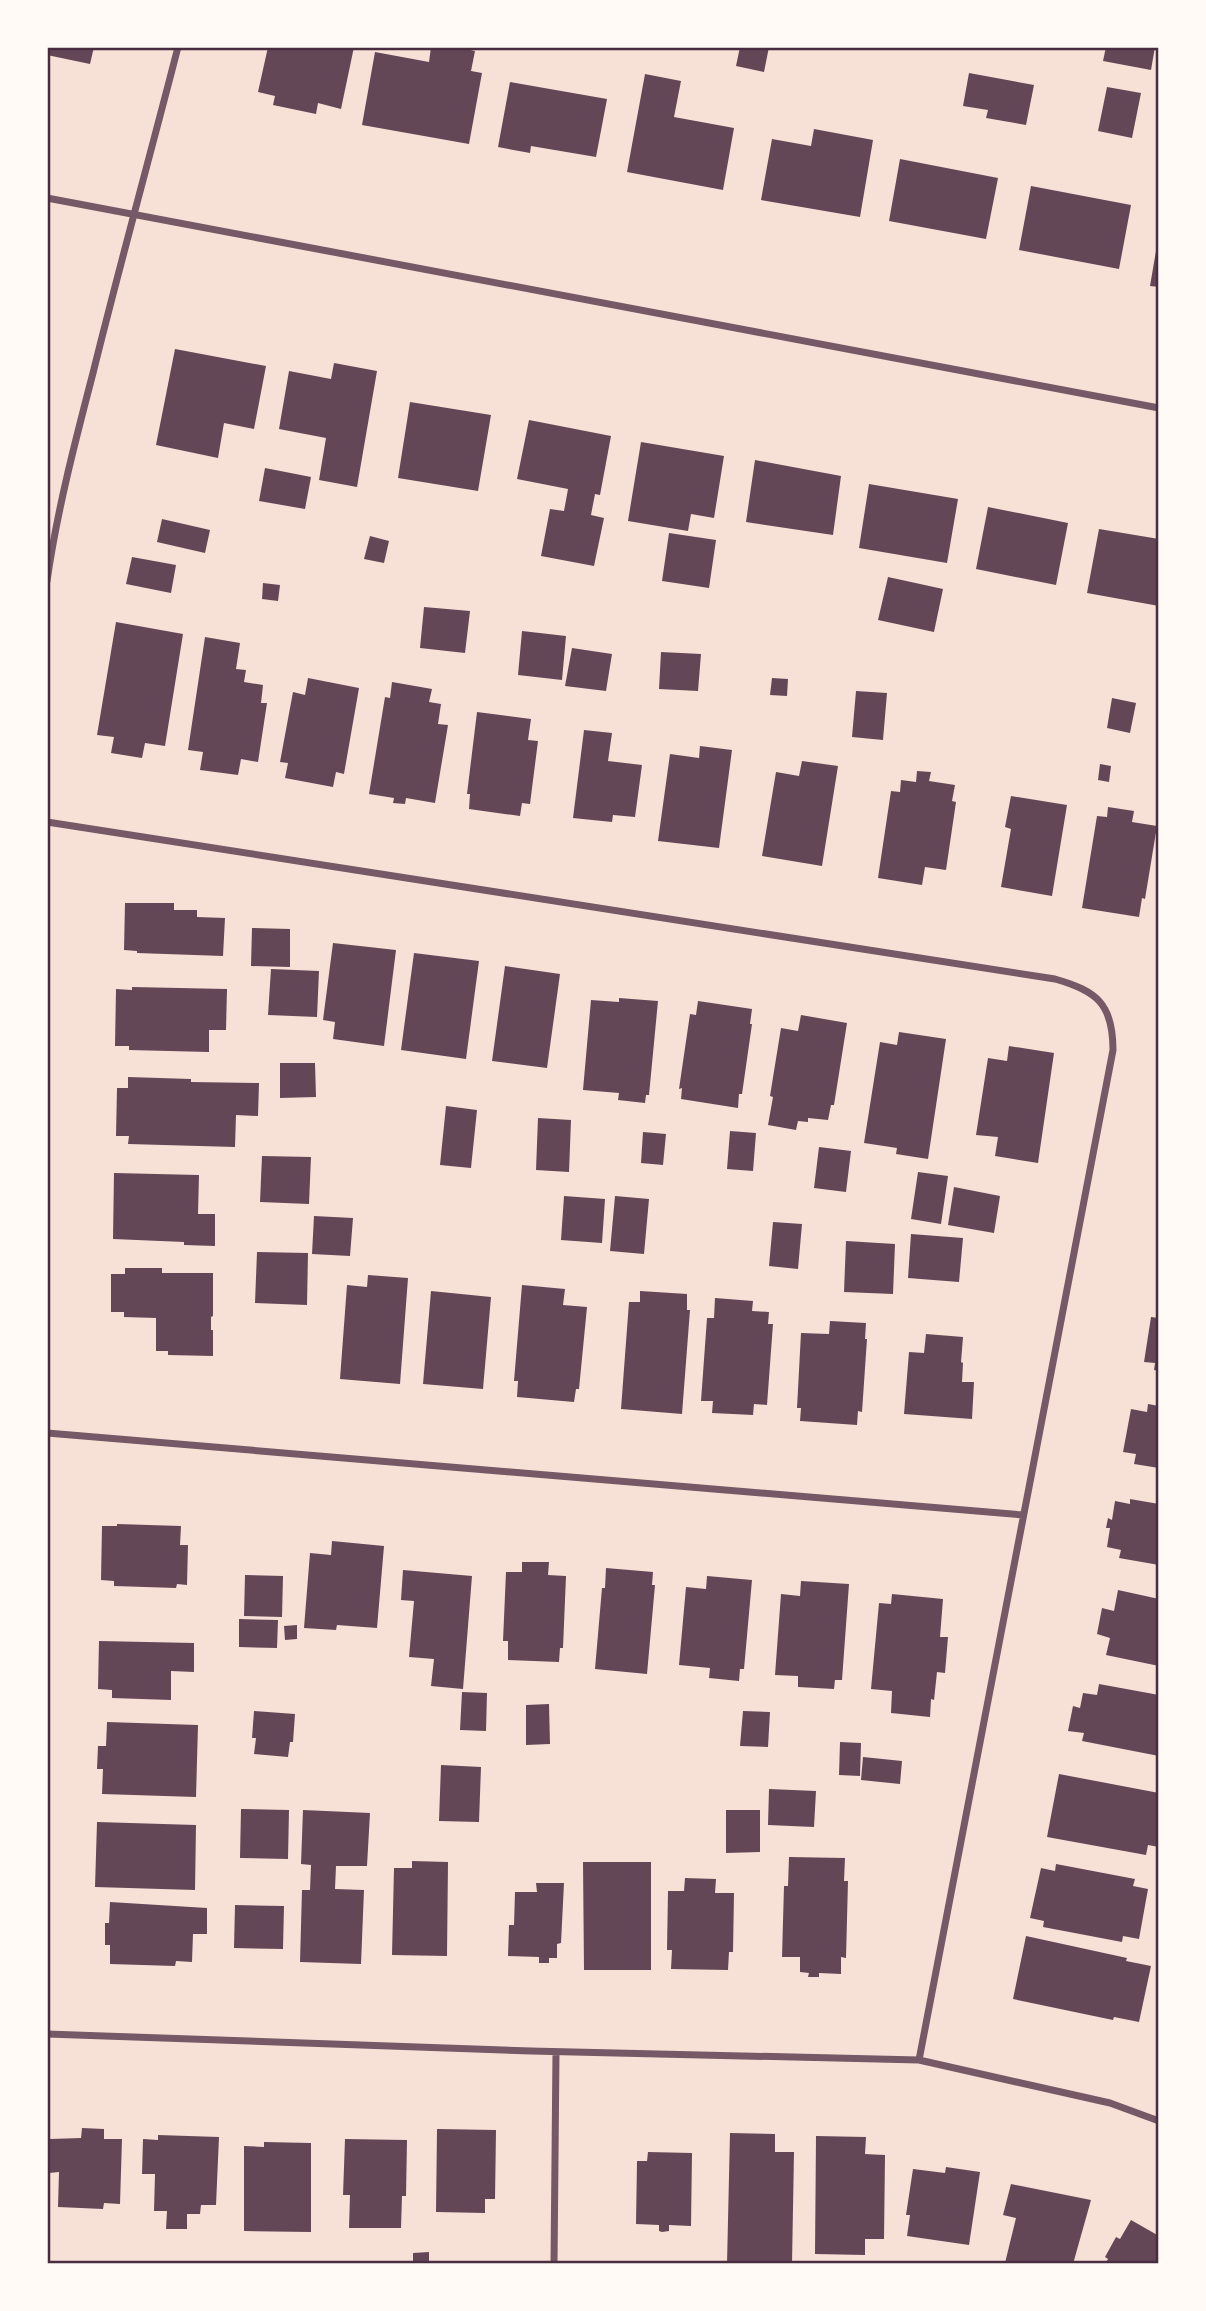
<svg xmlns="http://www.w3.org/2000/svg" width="1206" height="2311" viewBox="0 0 1206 2311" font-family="Roboto,sans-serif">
<rect width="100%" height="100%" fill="#f7e1d7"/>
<path fill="#644757" d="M47,47H94L90,64L47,55Z
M268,47H354L341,109L318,103L316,114L273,105L275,96L258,92Z
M431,47H456L475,51L471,71L482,73L469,144L362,125L375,52L429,62Z
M740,47H769L764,72L736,66Z
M1106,47H1155L1151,70L1103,61Z
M969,73L1034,85L1026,125L986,118L988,110L963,106Z
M645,74L681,81L674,117L734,128L723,190L627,172Z
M510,82L607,99L596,157L531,146L530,153L498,147Z
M1107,87L1141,93L1132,138L1098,131Z
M814,129L873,140L860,217L761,200L772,139L811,146Z
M900,159L998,178L986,239L889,221Z
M1031,186L1131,205L1119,269L1019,250Z
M1157,245H1159V287L1150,286Z
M175,349L266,366L254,429L224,423L218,458L156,445Z
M334,363L377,371L357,487L319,480L326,438L279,429L289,371L331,379Z
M410,402L491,415L478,491L398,478Z
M529,420L611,436L600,495L595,494L591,515L604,518L594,566L541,556L550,509L564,511L568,489L517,479Z
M641,442L724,456L714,518L691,514L688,531L628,521Z
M755,460L841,476L833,535L746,522Z
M265,468L311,477L305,509L259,501Z
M869,484L958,499L947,563L859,548Z
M988,507L1068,523L1056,585L976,569Z
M162,519L210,530L205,553L157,542Z
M1099,529L1159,539V606L1087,593Z
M669,533L716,540L709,588L662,581Z
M370,536L389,541L384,563L364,559Z
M132,557L176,565L171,593L126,584Z
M888,577L943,589L934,632L878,620Z
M263,583L280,585L278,601L262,599Z
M424,607L470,611L465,653L420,648Z
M116,622L183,634L165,746L145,743L142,758L111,753L114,737L97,735Z
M522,631L566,636L562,680L518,675Z
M205,637L240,643L236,669L246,670L244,682L263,685L261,703H267L258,762L241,759L238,775L200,770L203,752L188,750Z
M572,648L612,654L606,691L565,686Z
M661,652L701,654L698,691L659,689Z
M308,678L359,688L344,774L336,772L333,787L285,778L288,763L280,762L293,692L305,695Z
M772,678L788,679L787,696L770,695Z
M392,682L432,689L429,702L441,704L438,724L448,725L435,803L406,798L405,804L393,803L394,798L369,794L385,697L390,698Z
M856,691L887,693L883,740L852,737Z
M1112,698L1136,703L1130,733L1107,728Z
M477,712L531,719L528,740L538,741L530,804L522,803L520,816L469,809L470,794H467Z
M584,730L612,733L608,761L642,765L635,817L613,815L612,822L573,818Z
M700,746L732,750L719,848L658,841L670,754L699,758Z
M802,761L838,766L822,866L762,856L776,772L799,776Z
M1100,764L1111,766L1109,782L1098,780Z
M917,771L931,772L929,781L955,785L952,801L956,802L946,870L925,867L922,885L878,878L891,791L900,792L901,780L916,782Z
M1011,796L1067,805L1052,896L1001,887L1011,829L1005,827Z
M1108,807L1134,811L1132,822L1157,826L1145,899L1142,898L1139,917L1082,908L1097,816L1107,817Z
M125,903H174V910H197V917L225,918L223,956L137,953V951L124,950Z
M252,928L290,929V967L251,966Z
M333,943L396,950L384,1046L333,1039L335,1022L323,1020Z
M414,953L479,961L466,1059L401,1050Z
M505,966L560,974L547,1068L492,1061Z
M271,969L319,971L317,1017L268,1015Z
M132,987L227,989L226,1030H209V1052L129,1050V1046H115L116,989L132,990Z
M619,998L658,1001L649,1095H646L645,1103L618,1100L619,1093L583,1090L591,1000L619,1002Z
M698,1001L752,1009L750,1024H752L742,1094H739L738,1108L681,1099L682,1088L679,1089L690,1014L696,1015Z
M801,1015L847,1023L834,1105H831L828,1120L808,1118V1122L798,1121L796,1130L768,1125L773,1097L770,1096L781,1028L798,1031Z
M899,1032L946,1039L928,1159L896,1154L897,1148L864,1143L880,1042L897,1045Z
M1009,1046L1054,1053L1038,1163L995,1156L998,1137L976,1135L988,1058L1007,1061Z
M280,1063H315L316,1097L280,1098Z
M128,1077L191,1079V1082L259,1083L258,1116L236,1115L235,1147L128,1144L129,1136H116L117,1088H128Z
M446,1106L477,1110L471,1168L440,1165Z
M538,1118L571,1120L569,1172L536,1170Z
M730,1131L756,1133L753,1171L727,1169Z
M643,1132L666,1134L663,1165L641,1163Z
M819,1147L851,1151L846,1192L814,1188Z
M262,1156L311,1157L309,1204L260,1202Z
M918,1172L948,1176L941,1224L911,1219Z
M114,1173L199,1175L198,1214H215V1246L184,1245V1242L113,1239Z
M954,1187L1000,1196L994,1233L948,1225Z
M564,1196L605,1199L602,1243L561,1240Z
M615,1196L649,1199L644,1254L610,1251Z
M314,1216L353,1218L350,1256L312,1254Z
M773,1222L802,1224L798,1269L769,1266Z
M911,1234L963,1238L959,1282L908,1278Z
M846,1241L895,1244L893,1294L844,1292Z
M257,1252L308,1253L307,1305L255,1303Z
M125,1268H162V1273H213V1316L211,1317V1330H213V1356L168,1355V1351H156V1318L124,1317V1312H111V1274H125Z
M368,1275L408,1278L400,1384L340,1379L347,1285L367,1287Z
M522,1285L565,1289L563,1305L587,1307L579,1389H576L574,1402L517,1397L518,1381H514Z
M431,1291L491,1297L483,1389L423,1384Z
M640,1291L687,1294V1310H690L682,1414L621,1409L629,1302H640Z
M715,1298L753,1301L752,1311L769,1312L768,1324H773L767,1405L754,1404L753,1415L712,1413L713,1401H701L707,1318H714Z
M1151,1317L1159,1318V1371L1154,1370L1155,1363L1144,1362Z
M830,1321L866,1323L865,1339H867L862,1412L858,1411L857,1425L800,1421L801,1408H797L801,1333L829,1334Z
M926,1334L963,1337L961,1362L963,1363L962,1382H974L972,1419L904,1414L909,1352L924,1353Z
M1148,1404L1159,1406V1468L1134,1464L1136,1454L1123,1452L1131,1409L1147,1412Z
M1130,1499L1159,1504V1565L1119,1558L1121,1550L1107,1547L1110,1528H1106L1108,1518L1112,1520L1115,1501L1130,1504Z
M117,1524L181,1526L180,1545H188L187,1585L177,1584L176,1588L114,1586V1581L101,1580L102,1526H117Z
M332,1541L384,1546L377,1628L337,1625L336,1630L304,1628L310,1553L331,1555Z
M522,1562H549L548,1575L566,1576L563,1648H560L559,1662L508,1660V1641H503L506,1572H522Z
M606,1568L653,1572L652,1585H655L647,1674L595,1669L602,1588H605Z
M403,1570L472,1576L463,1689L431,1686L434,1659L409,1657L414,1601L401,1600Z
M245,1575L283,1576L282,1617L244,1616Z
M707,1576L752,1580L744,1669H740L739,1681L709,1678L710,1668L679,1665L686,1587L706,1589Z
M801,1581L849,1584L842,1680H835L834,1689L798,1687V1676L775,1675L781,1594L800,1596Z
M1118,1590L1159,1599V1666L1106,1655L1110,1638L1097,1634L1102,1608L1114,1611Z
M892,1594L943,1599L940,1637H948L945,1673L937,1672L934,1700L931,1699L930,1717L891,1713L892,1691L871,1689L879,1603L891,1604Z
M239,1619L278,1620L277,1648L239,1647Z
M297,1625V1639L285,1640L284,1626Z
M99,1641L194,1643V1672L171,1671V1700L112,1698V1690L98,1689Z
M1099,1684L1159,1695V1756L1082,1741L1084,1733L1068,1731L1073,1706L1080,1708L1083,1693L1097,1695Z
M462,1692L487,1693L486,1731L460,1730Z
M549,1704L550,1744L526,1745V1705Z
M254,1711L295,1714L293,1742H290L288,1757L254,1754L256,1738H252Z
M743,1711L770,1712L768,1747L740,1746Z
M107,1722L198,1725L196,1797L102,1794L103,1769H97L98,1746H106Z
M840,1742L861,1743L860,1776L839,1775Z
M863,1757L902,1761L900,1784L861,1780Z
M441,1765L481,1767L479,1822L439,1821Z
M1059,1774L1159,1793V1847L1148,1845L1146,1855L1047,1837Z
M769,1789L816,1791L814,1827L768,1825Z
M241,1809L289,1810L288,1859L240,1858Z
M303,1810L370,1813L367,1866H336L335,1889L364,1890L361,1964L300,1962L302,1890H310L311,1865L301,1864Z
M726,1810H760V1852L726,1853Z
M97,1822L196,1825L195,1890L95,1887Z
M789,1857L845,1858L844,1881H848L846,1958L841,1957V1974L819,1973V1977H808L809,1973L800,1972V1957H782L784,1886H788Z
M412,1861L448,1862L447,1956L392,1955L394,1868H412Z
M583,1862H651V1970H584Z
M1056,1864L1135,1879L1133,1886L1148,1889L1139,1939L1123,1936L1122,1942L1043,1927L1044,1921L1030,1918L1041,1868L1055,1871Z
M685,1878L716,1879L715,1893H734L733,1952H729L728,1970L671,1969L672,1950H667L668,1891H684Z
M536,1883H564L561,1943L557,1944V1958H549V1963H539V1957L508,1956L509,1925H514L515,1892H537Z
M110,1902L207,1908V1934H193L192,1962L176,1961L175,1966L110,1964V1945H105V1923H109Z
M235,1905L284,1906L283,1949L234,1948Z
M1026,1936L1127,1958L1126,1961L1151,1966L1139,2022L1114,2017L1113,2020L1013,1999Z
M82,2128L104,2129V2139H122L120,2204L104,2203L103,2209L58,2207L59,2172L49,2173L50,2139L81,2138Z
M437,2129L496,2130L495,2199H485V2213L436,2212Z
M730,2133L775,2134V2152H794L792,2264H727Z
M158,2135L219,2137L216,2205H201L200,2214H187V2229H166L167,2211H154L155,2174H142L143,2139L158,2140Z
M816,2136L866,2137L865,2154L885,2155L884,2239H865V2255L815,2254Z
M345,2139L407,2140L406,2196H402L401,2228H349L350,2195H343Z
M264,2142L311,2143V2232L244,2231V2146L264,2147Z
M648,2152L692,2153L691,2226L669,2225V2231L662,2232L659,2231V2225L636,2224L637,2161H647Z
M946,2167L980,2172L969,2245L907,2236L910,2215H906L913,2169L945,2173Z
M1011,2184L1091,2200L1073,2264L1005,2263L1016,2218L1003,2215Z
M1131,2220L1159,2236V2264H1105L1108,2259L1105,2257L1116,2237L1120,2239Z
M429,2252V2264H413V2253Z"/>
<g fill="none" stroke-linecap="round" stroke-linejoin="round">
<path stroke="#755966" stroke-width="7" d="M47,198L1159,408
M47,581C57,511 75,442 93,373C120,264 150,156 178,47
M47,822L1055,979C1097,991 1113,1004 1113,1050L919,2060
M47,1433L1023,1515
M47,2034L531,2051L919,2060L1110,2103L1159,2121
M554,2264L556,2052"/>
</g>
<rect width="1206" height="2311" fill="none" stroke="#fffaf5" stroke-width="98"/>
<rect x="49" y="49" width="1108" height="2213" fill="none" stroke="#4a2c40" stroke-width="2.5"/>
</svg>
